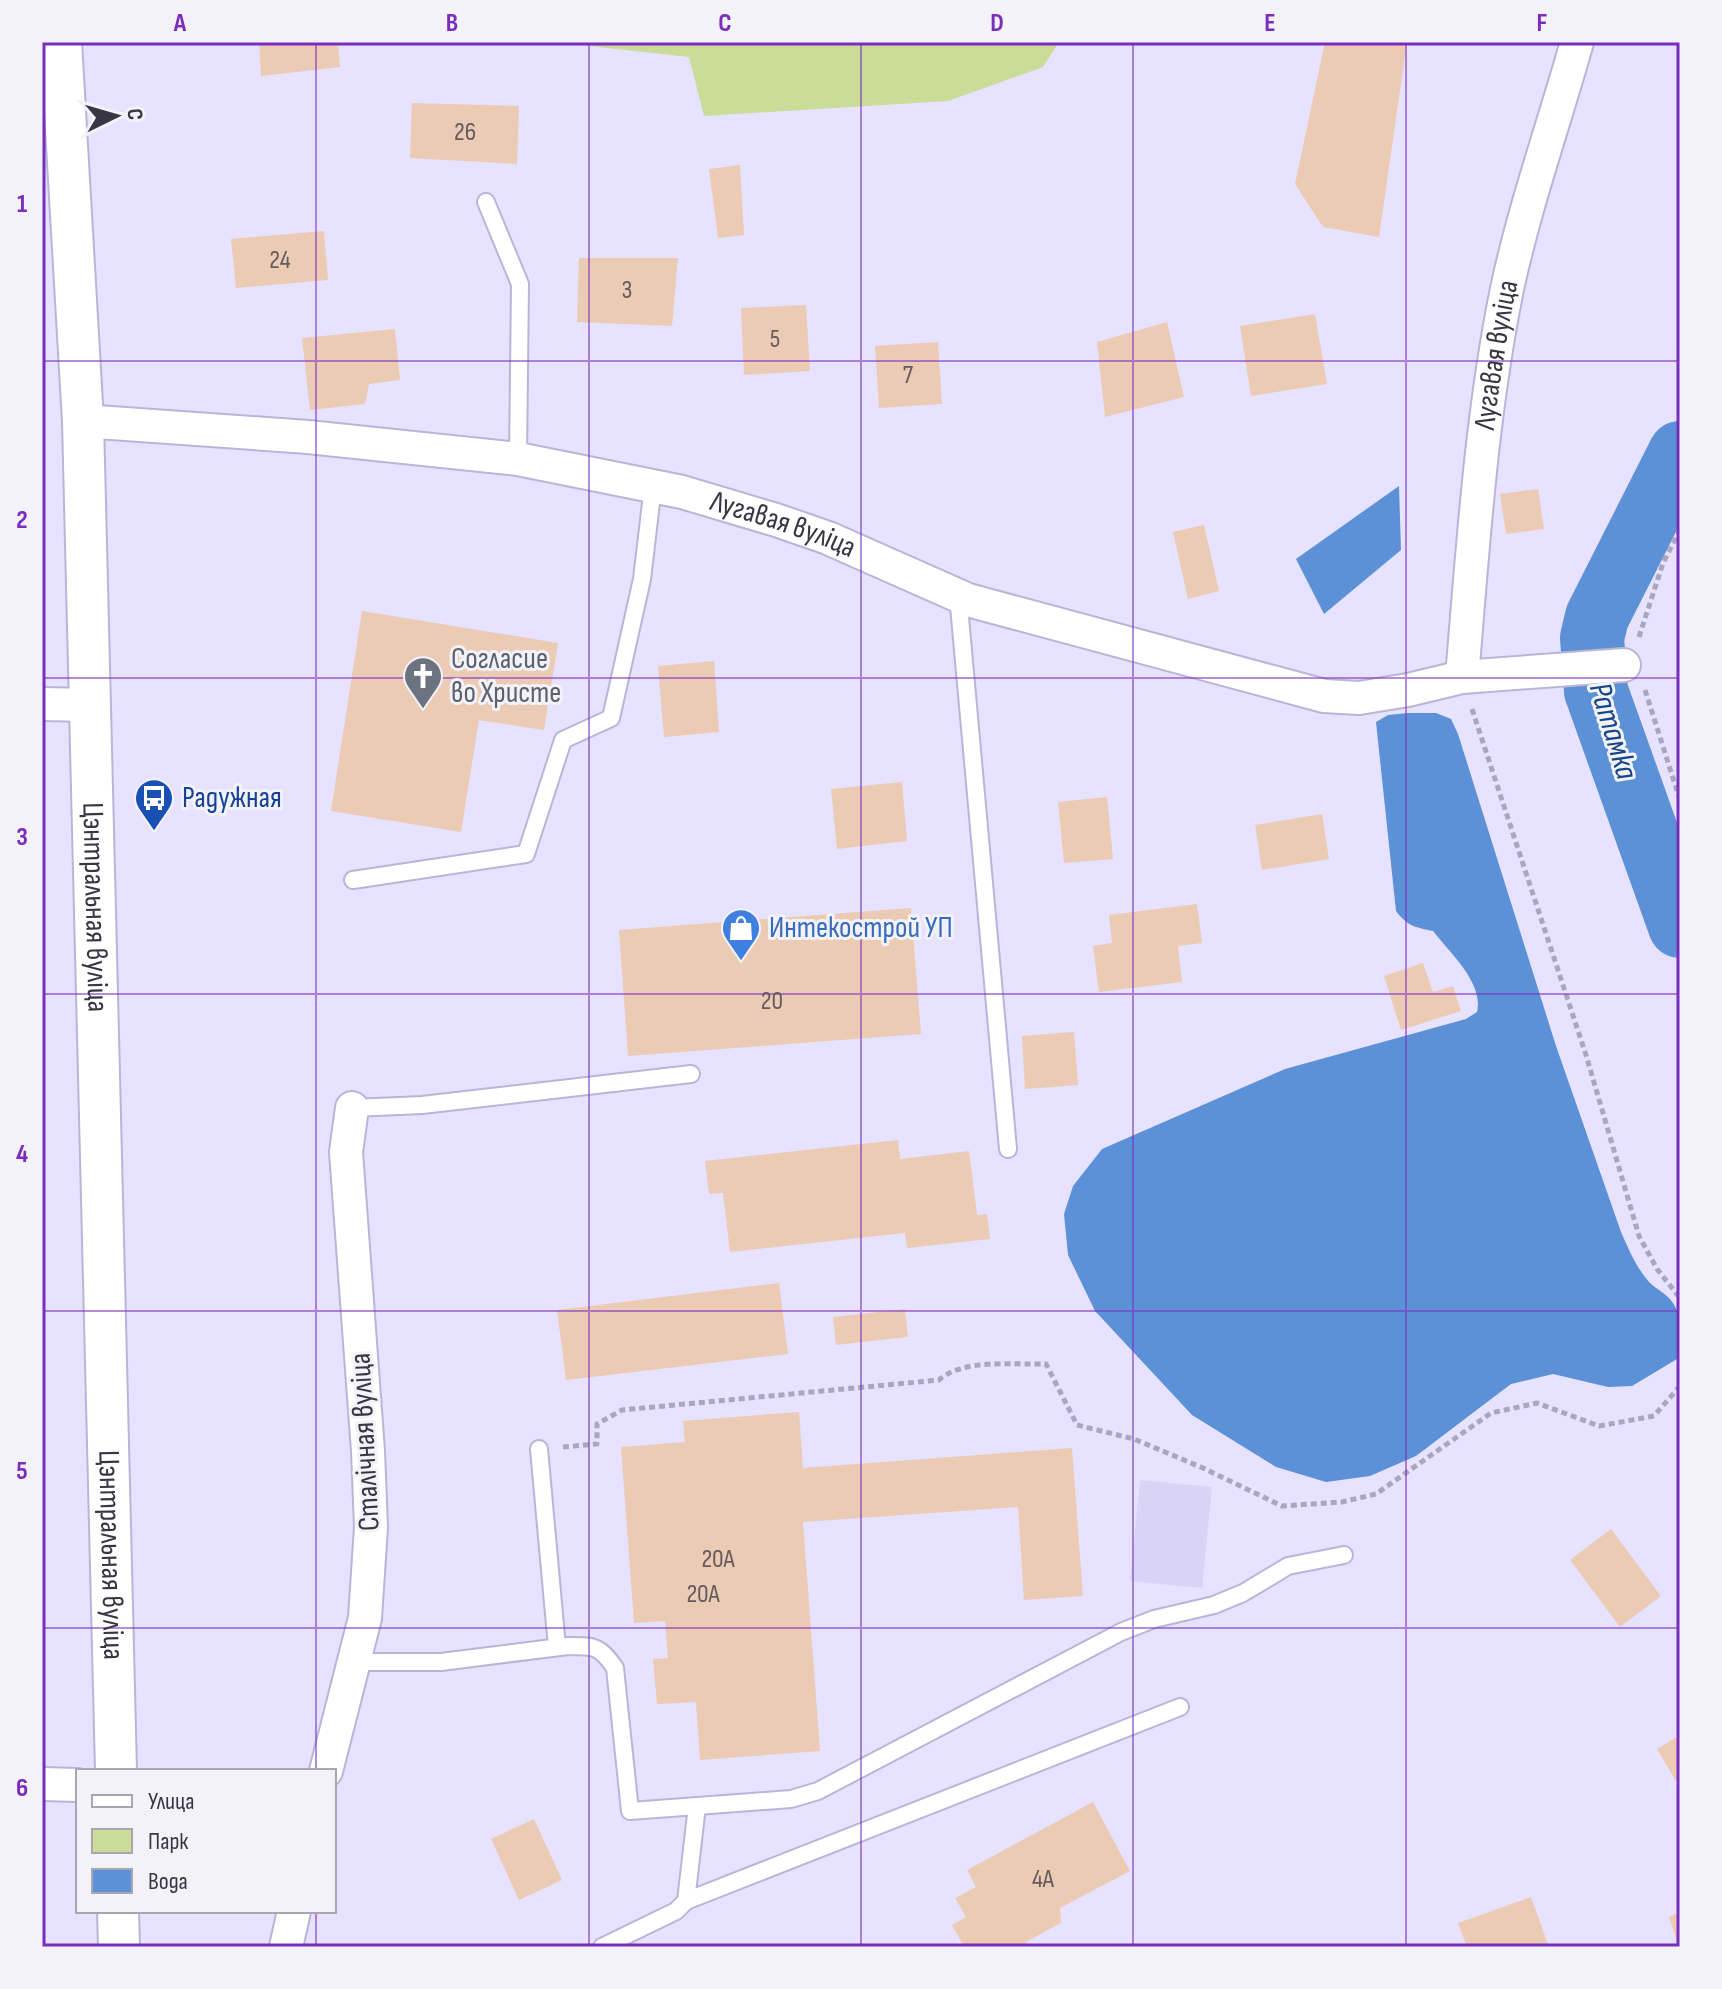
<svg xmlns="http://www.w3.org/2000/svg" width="1722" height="1989" viewBox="0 0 1722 1989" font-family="'Sofia Sans Condensed',sans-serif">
<rect width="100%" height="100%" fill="#e6e2ff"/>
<path fill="#d9d4f6" d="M1140,1480L1212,1487L1202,1588L1130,1581Z"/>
<path fill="#c9dc98" d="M553,42H1059L1043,67L948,101L704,116L689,57Z"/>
<path fill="#5d91d7" d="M1399,486L1401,550L1324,614L1296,559Z
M1408,713H1436L1451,719L1458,734L1556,1046L1621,1232C1629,1250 1636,1267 1649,1282C1655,1288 1663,1292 1669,1298C1684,1314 1681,1339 1677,1359L1632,1386L1608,1387L1553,1374L1511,1384L1416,1456L1370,1476L1326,1482L1276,1467L1192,1415L1095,1311L1068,1255L1064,1214L1073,1186L1102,1149L1285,1069L1466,1019L1477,1012C1484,983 1450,953 1433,931C1416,928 1406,925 1396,911L1376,722L1388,715Z"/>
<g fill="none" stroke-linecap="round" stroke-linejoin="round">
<path stroke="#5d91d7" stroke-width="64" d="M1680,453L1597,617L1592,638L1596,691L1680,926"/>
</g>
<path fill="#eccbb4" d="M259,42H338L340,67L261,76Z
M1325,42H1407L1379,237L1323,227L1295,184Z
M412,103L519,106L517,164L410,158Z
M740,165L744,235L718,238L709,169Z
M324,231L328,280L236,288L231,239Z
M579,258H678L672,326L577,322Z
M806,305L810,371L744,375L741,308Z
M1315,314L1327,384L1251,396L1240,326Z
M1167,322L1184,397L1105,417L1097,342Z
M395,329L400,380L369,384L365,404L310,410L302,338Z
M938,342L942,404L879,408L875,346Z
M1538,489L1544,529L1506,534L1500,494Z
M1204,525L1219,591L1188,599L1173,532Z
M362,611L558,643L544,730L479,720L461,832L331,811Z
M714,661L719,732L664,737L658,666Z
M902,782L907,841L837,849L831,789Z
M1107,797L1113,859L1064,863L1058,802Z
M1322,814L1329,859L1262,870L1255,825Z
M1197,904L1202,943L1178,946L1182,982L1099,992L1093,946L1112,943L1109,915Z
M911,908L921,1034L628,1056L619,930Z
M1423,963L1433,992L1453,986L1461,1011L1401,1030L1384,976Z
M1074,1032L1078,1085L1025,1089L1022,1036Z
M898,1140L900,1159L969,1151L977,1215L987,1214L990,1239L907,1248L905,1233L730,1252L723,1193L709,1194L705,1161Z
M779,1283L788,1354L566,1380L557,1310Z
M905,1309L908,1337L836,1345L833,1317Z
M799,1412L803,1468L1072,1448L1083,1596L1024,1600L1018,1507L803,1522L820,1751L700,1760L696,1702L657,1704L653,1659L668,1658L665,1621L634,1623L621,1447L685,1442L683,1421Z
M1611,1529L1661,1596L1620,1627L1570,1560Z
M1680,1735V1788L1657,1749Z
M1093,1802L1130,1871L1060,1908L1061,1923L1026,1942L1029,1947H964L952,1925L966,1917L955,1898L976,1887L967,1870Z
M534,1819L562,1880L519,1900L491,1839Z
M1531,1897L1549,1947H1467L1458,1923Z
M1680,1912V1947H1679L1669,1917Z"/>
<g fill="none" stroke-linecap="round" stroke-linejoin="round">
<g stroke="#b9b5d7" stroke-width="20">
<path id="service" d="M486,202L520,284L518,459
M958,595L1008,1149
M353,880L526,854L563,740L611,718L642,579L653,486
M352,1108L422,1105L691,1074
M539,1449L557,1647
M354,1662H441L568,1646C595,1646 600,1646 615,1668L630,1811L791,1799L818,1791L1121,1632L1154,1619L1214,1605L1243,1593L1288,1566L1344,1555
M686,1901L1180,1707
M602,1947L676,1911L686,1901L697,1806"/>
</g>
<g stroke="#b9b5d7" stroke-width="36">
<g id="minor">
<path id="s1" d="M83,421L308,437L518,459L682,492L776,520L828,538L968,600L1324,696L1359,698L1408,690L1462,677L1624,665"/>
<path id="s2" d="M1462,677C1473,547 1481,417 1507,289C1525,205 1554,124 1577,42"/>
<path d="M42,704L90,705"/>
<path d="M326,1771L365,1618L371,1527L368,1451L346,1152L352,1108"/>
<path d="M42,1784L78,1785"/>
<path d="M286,1947L294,1911"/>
</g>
</g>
<g stroke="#b9b5d7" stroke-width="44">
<g id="tertiary">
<path id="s3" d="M61,42L83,421L116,1771"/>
<path d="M118,1911L119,1947"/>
</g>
</g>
<path stroke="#a9a6bd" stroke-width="5" stroke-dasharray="6 4" stroke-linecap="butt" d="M1639,637L1663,563L1680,530
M1645,690L1680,800
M1472,709L1586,1055L1639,1236L1657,1269L1680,1298
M563,1447L597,1444V1424L622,1410L939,1380C964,1358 1013,1365 1046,1364L1077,1425L1134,1439L1203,1468L1282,1506L1342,1502L1376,1494L1491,1413L1537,1403L1599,1426L1654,1416L1680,1386"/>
<use href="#service" stroke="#fff" stroke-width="16"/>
<use href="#minor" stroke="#fff" stroke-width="32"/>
<use href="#tertiary" stroke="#fff" stroke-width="40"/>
</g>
<path fill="none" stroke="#7b2cbf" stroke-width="2" stroke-opacity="0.55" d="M316,42V1771M589,42V1947M861,42V1947M1133,42V1947M1406,42V1947M42,361H1680M42,678H1680M42,994H1680M42,1311H1680M42,1628H1680M316,1911V1947"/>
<defs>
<g id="church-pin" transform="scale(2)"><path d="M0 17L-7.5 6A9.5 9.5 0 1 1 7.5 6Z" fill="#6b7280" stroke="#f3f2f9"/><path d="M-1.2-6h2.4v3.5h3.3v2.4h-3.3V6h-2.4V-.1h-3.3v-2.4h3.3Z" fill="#fff"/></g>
<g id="bus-pin" transform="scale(2)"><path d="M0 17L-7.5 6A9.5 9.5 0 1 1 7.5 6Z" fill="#1a4fb4" stroke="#f3f2f9"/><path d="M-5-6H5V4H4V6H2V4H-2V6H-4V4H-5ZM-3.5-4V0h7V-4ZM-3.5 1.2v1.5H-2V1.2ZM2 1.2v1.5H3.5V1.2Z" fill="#fff"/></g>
<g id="shop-pin" transform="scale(2)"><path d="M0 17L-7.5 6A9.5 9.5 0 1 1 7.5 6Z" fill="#3f7fe0" stroke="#f3f2f9"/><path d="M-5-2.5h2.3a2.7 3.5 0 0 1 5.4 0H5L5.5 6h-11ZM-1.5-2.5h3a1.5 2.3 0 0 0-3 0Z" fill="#fff"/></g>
</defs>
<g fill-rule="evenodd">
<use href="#church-pin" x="423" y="676"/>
<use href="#bus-pin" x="154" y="798"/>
<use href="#shop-pin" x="741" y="928"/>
</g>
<g text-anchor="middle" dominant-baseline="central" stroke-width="6" stroke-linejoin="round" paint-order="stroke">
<g font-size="26" fill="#655b60">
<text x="465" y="132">26</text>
<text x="280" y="260">24</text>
<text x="627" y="290">3</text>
<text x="775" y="339">5</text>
<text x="908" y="375">7</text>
<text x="772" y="1001">20</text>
<text x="718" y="1559">20А</text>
<text x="703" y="1594">20А</text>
<text x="1043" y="1879">4А</text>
</g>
<g font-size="30" fill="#383644" stroke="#f3f2f9">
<text stroke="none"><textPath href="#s2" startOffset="324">Лугавая вуліца</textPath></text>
<text stroke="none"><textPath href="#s1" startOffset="710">Лугавая вуліца</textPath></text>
<text stroke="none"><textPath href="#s3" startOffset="866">Цэнтральная вуліца</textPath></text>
<text transform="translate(365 1442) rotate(-93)">Сталічная вуліца</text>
<text stroke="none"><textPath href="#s3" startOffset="1514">Цэнтральная вуліца</textPath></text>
</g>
<g font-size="30" fill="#5b616d" stroke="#f3f2f9" text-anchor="start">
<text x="451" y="659">Согласие<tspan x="451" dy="34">во Христе</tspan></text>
</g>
<g font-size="30" fill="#164399" stroke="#f3f2f9" text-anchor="start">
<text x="182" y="798">Радужная</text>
</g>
<g font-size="30" fill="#366cbe" stroke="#f3f2f9" text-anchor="start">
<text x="769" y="928">Интекострой УП</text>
</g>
<g font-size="32" font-style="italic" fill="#154787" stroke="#f3f2f9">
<text transform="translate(1613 731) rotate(73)">Ратамка</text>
</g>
</g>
<rect width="1722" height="1989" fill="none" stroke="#f3f2f9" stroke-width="88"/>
<rect x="76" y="1769" width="260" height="144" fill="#f3f2f9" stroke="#a8a7b1" stroke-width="2"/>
<rect x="92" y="1795" width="40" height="12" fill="#ffffff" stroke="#a8a7b1" stroke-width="2"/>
<text x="148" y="1809" font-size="24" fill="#383644">Улица</text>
<rect x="92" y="1829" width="40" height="24" fill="#c9dc98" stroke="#a8a7b1" stroke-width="2"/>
<text x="148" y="1849" font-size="24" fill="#383644">Парк</text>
<rect x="92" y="1869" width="40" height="24" fill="#5d91d7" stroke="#a8a7b1" stroke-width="2"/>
<text x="148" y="1889" font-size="24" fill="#383644">Вода</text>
<g transform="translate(116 116) rotate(85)" stroke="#f3f2f9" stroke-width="6" paint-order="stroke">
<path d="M0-6L14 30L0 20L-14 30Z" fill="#383644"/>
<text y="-12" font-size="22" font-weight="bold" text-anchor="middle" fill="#383644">С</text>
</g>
<rect x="44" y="44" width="1634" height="1901" fill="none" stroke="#7b2cbf" stroke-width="3"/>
<g font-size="26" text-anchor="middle" font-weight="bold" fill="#7b2cbf">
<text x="180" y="31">A</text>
<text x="452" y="31">B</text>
<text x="725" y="31">C</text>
<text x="997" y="31">D</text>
<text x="1270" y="31">E</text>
<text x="1542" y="31">F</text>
<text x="22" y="212">1</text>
<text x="22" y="528">2</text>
<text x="22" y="845">3</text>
<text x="22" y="1162">4</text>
<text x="22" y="1479">5</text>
<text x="22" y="1796">6</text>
</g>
</svg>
